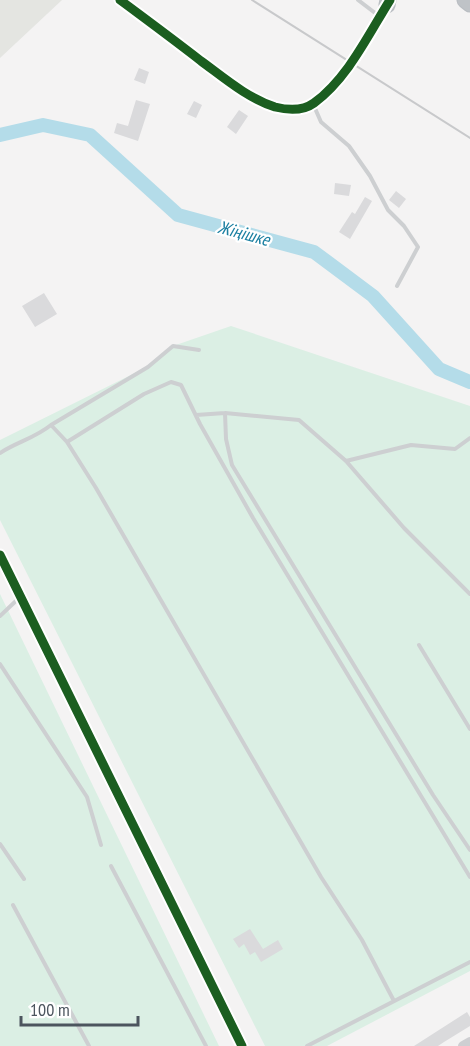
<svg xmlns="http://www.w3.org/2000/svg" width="470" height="1046" viewBox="0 0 470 1046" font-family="'PT Sans Narrow',sans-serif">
<rect width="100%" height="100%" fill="#f4f3f3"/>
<path fill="#e4e5e1" d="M0,0H62L0,58Z"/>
<path fill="#dbefe4" d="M231,326L470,406V971L327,1046H265L0,520V440L147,367L173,346Z
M0,594L219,1046H0Z"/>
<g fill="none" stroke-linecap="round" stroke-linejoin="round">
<path stroke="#b4dce9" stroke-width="14" d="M0,135L43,125L90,135L178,215L314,252L373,296L439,369L470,382"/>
</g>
<path fill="#dadadc" d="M139,68L149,72L145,84L134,80Z
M136,100L150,104L138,141L114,133L117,123L128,126Z
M194,101L202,105L196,118L187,114Z
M239,110L248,116L236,134L227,127Z
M335,183L351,185L349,196L334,194Z
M396,191L406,199L399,208L389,200Z
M365,197L372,201L350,239L339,232L352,212L355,214Z
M44,293L57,314L35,327L22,306Z
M250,929L263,949L278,940L283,949L261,962L255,952L250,955L244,944L239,948L233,939Z
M467,1012L470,1017V1026L444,1042L438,1046H414Z"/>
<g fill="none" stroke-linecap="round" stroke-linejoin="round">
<g stroke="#b9bdc2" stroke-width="17">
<path id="highway" d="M465,0L470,4
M387,5L388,0"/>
</g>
<path stroke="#cdcfd1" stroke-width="4" d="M358,0L379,16
M314,106L321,122L349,146L370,176L388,210L404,226L418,247L397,286
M196,415L225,413
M51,425L67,442L144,394L171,382L181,385L200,424L253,518L470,877
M67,442L96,488L321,877L362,940L394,1001
M0,453C17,442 35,438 51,425L148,367L173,346L199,350
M346,461L411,445L455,449L470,438
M470,594L404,528L346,461L299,420L225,413L226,439L232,465L433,795L470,850
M0,616L18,599
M419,645L470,729
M0,664L87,797L101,845
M0,844L24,879
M111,866L206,1046
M13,905L89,1046
M307,1046L470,962"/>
<path stroke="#cecfd2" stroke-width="10" d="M120,0C147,20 174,40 201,61C223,77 247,98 274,107C287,110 303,111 314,103C347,79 369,34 390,0
M0,555L242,1046
M463,1046L470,1042"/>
<use href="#highway" stroke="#bfc3c7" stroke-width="15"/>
<path stroke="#c8c9cb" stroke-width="2" d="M252,0L470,138"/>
<g stroke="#fff" stroke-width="13">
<path id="cycleway" d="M120,0C147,20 174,40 201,61C223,77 247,98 275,107C287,110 303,111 314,103C348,78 368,35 390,0
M0,555L242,1046"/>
</g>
<use href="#cycleway" stroke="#1b5e20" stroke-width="9"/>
</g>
<g text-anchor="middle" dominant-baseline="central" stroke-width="4.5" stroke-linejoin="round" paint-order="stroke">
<g font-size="18" font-style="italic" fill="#1c80a2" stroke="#fff">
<text transform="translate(244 233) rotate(15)">Жіңішке</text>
</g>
</g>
<path d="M21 1016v9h117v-9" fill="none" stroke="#4c555e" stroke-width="3"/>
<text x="30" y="1016" font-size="18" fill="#4c555e" stroke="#ffffff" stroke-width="4.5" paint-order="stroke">100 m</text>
</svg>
